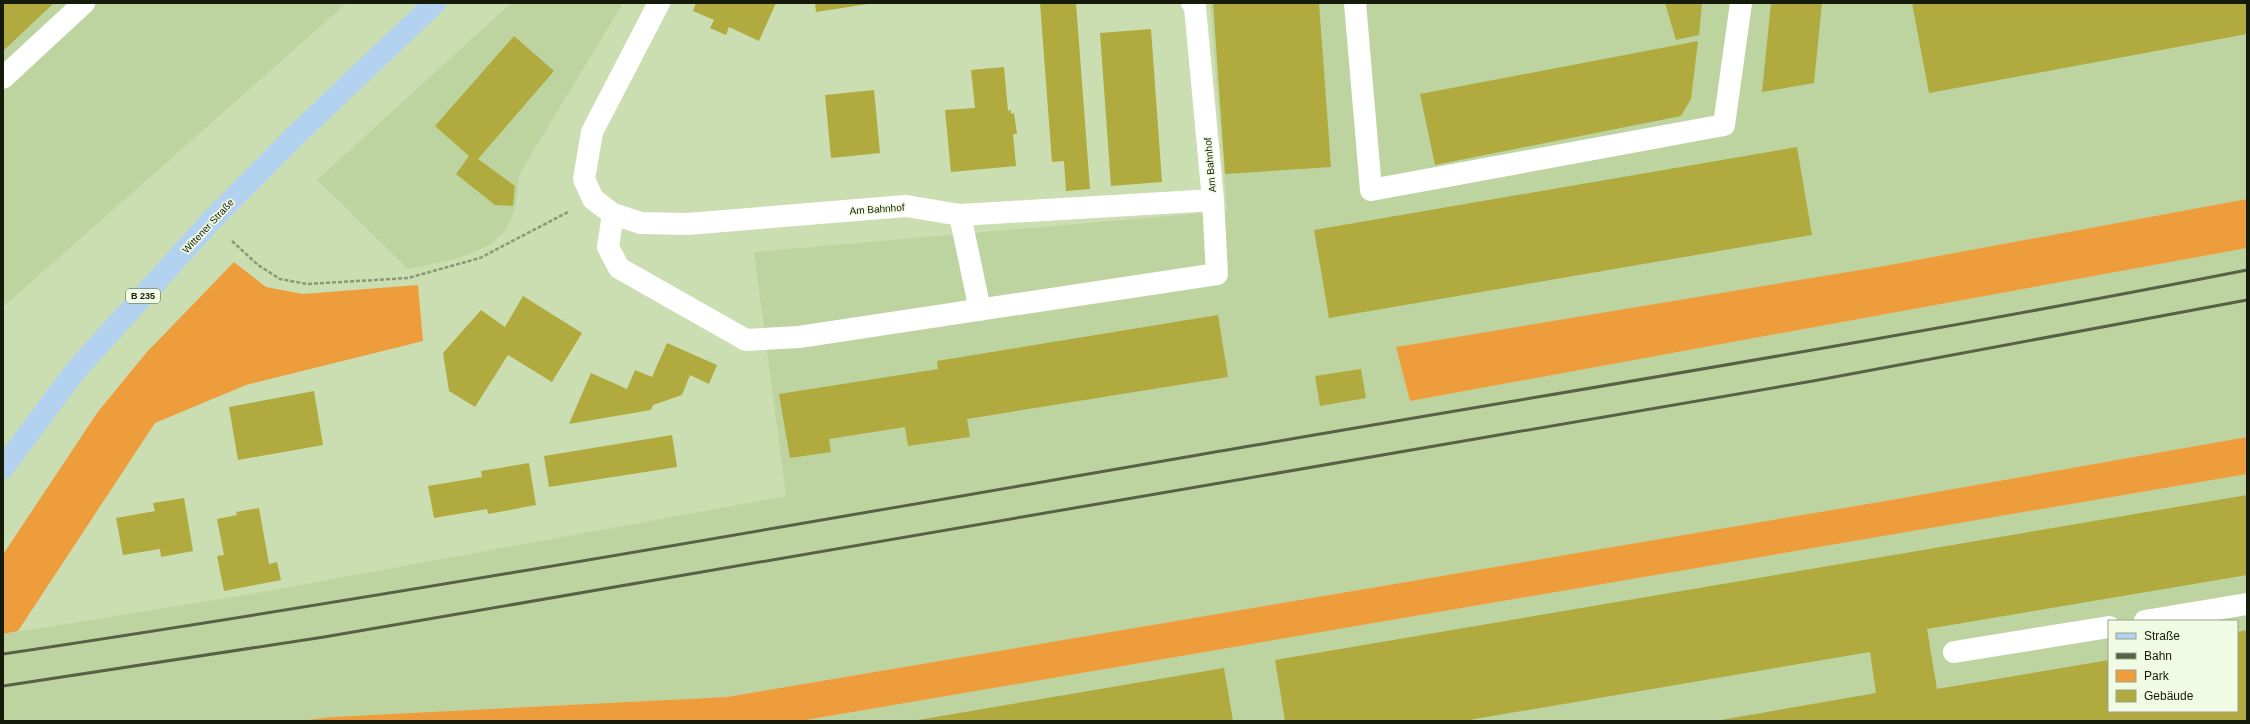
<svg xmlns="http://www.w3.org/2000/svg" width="2250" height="724" viewBox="0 0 2250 724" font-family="Arial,sans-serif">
<rect width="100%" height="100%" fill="#cbdeb1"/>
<path fill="#bed4a0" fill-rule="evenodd" d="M3,3H347L3,307Z
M511,3H623L519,175L516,204L511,220L506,230L490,245L459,258L408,269L317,180Z
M1210,3H2247V199L1884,266L1396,347L1410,401L2247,248V437L1891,500L727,697L332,717L298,721H3V634L246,595L786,496L754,252L1227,211Z
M2247,474V721H800ZM2109,621H2237V711H2109Z"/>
<path fill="#ee9d3d" d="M2247,199V248L1410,401L1396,347L1884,266Z
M234,262L266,287L303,294L418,285L423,341L246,385L155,423L18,631L3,634V554L8,547L97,413L146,353Z
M2247,437V474L800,721H298L332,717L727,697L1891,500Z"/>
<path fill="#b0aa3f" d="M3,3H54L3,51Z
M696,3H776L759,41L729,27L726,35L710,28L714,20L693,11Z
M815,3H868V4L816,12Z
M1040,3H1076L1090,189L1066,191L1064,161L1052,162Z
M1213,3H1319L1331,167L1225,174Z
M1665,3H1702L1699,35L1676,40Z
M1771,3H1822L1814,83L1762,92Z
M1912,3H2247V34L1929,93Z
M1151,29L1162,182L1111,186L1100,33Z
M514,36L554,71L478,159L515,186L513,206L495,205L456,174L469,156L435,126Z
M1698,41L1691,99L1681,116L1435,165L1420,94Z
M1004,67L1008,111L1011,110V114L1014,113L1017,134H1013L1016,166L951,172L945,110L975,108L971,70Z
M874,90L880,153L831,158L825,95Z
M1797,147L1812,235L1329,318L1314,230Z
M523,296L582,333L552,382L508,355L475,407L449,391L443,353L481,310L505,327Z
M1218,315L1228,377L967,419L970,437L908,446L905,427L829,439L831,452L790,458L779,394L938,369L937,361Z
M667,343L717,365L709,384L690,375L682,395L653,405L651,410L569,424L591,373L627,389L635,370L652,377Z
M1361,369L1366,398L1320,406L1315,376Z
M314,391L323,445L238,460L229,407Z
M672,435L677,467L549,487L544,456Z
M529,463L536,505L488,514L487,509L434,518L428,486L482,477L481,471Z
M2247,495V575L1927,629L1937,689L2109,660V711H2237V632L2247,630V721H1715L1876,693L1870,652L1463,721H1285L1275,660Z
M184,498L193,551L161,557L160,549L123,555L116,518L155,511L153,503Z
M259,508L269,564L277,562L281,580L224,591L217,556L224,555L217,519L237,515L236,512Z
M1224,668L1233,721H918V720Z"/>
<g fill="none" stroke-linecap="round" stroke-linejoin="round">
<path stroke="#899875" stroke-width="2.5" stroke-dasharray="4 2" stroke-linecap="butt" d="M232,241L258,265L280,279L307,284L408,278L480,258L568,212"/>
<path stroke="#fff" stroke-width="22" d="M659,3L592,132L584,179L593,199L613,214L641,223L687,224L906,206L960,215L1213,200L1195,7L1192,3
M1355,3L1371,190L1724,125L1741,3
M3,78L84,3
M613,214L608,247L619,268L746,340L799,337L1217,274L1213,200
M960,215L980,310
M2145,621L2247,604
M1954,652L2109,627"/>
<path stroke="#b2d2ef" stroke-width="22" d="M3,468L76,370L211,221L296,135L435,3"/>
<path stroke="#566146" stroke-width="3" d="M3,654C422,591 838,517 1256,445C1586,388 1918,335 2247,270
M3,686L324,637L1813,381L2247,300"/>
</g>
<g text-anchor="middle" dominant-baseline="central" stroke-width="3.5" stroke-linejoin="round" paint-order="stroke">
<rect fill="#f1fbe4" stroke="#565e4b" stroke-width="1" x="126" y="289" width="34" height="14" rx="3"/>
<g font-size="9" font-weight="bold" fill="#141b0a">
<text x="143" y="296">B 235</text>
</g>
<g font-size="10" fill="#141b0a" stroke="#f1fbe4">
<text transform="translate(1210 165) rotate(-95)">Am Bahnhof</text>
<text transform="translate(877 209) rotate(-4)">Am Bahnhof</text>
<text transform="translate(208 226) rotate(-47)">Wittener Straße</text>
</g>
</g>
<rect width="2250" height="724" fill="none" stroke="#141b0a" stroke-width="8"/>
<rect x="2108" y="620" width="130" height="92" fill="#f1fbe4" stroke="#99a18d"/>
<rect x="2116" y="633" width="20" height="6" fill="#b2d2ef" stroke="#99a18d"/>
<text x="2144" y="640" font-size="12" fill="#141b0a">Straße</text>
<rect x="2116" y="653" width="20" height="6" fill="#566146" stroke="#99a18d"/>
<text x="2144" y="660" font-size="12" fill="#141b0a">Bahn</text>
<rect x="2116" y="670" width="20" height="12" fill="#ee9d3d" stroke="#99a18d"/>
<text x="2144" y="680" font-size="12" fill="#141b0a">Park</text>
<rect x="2116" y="690" width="20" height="12" fill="#b0aa3f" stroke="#99a18d"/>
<text x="2144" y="700" font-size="12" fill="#141b0a">Gebäude</text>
</svg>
